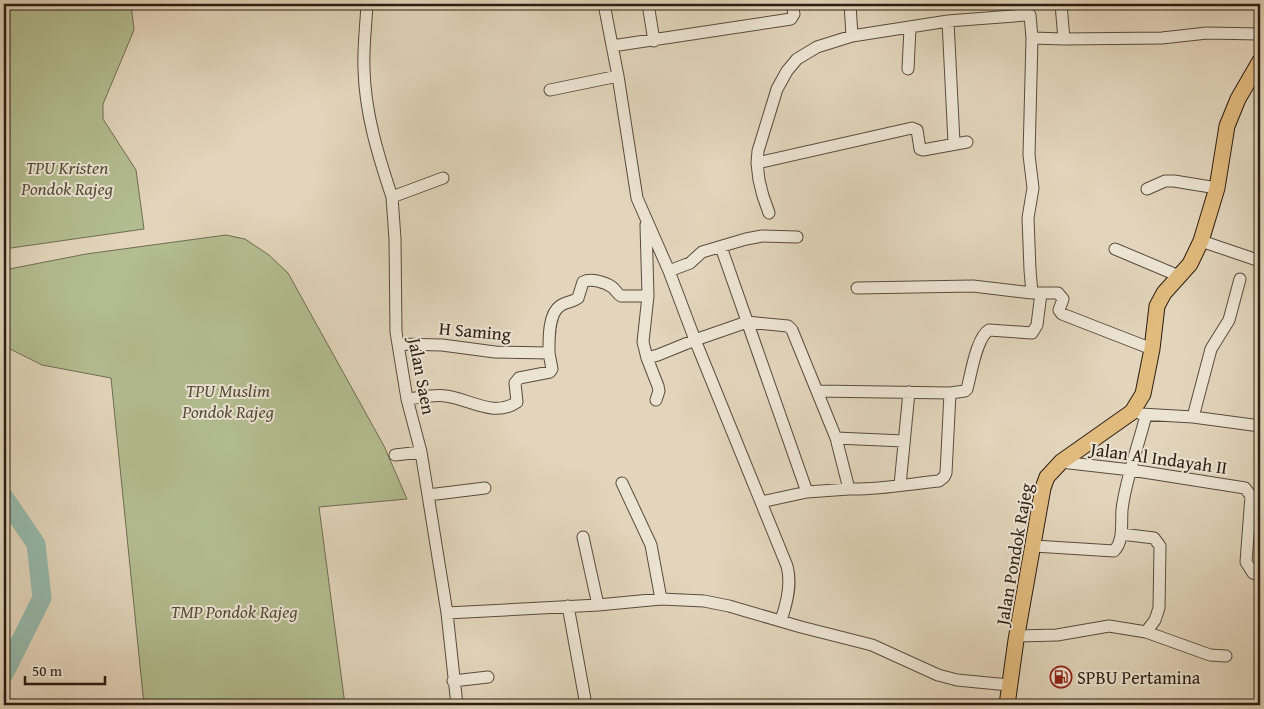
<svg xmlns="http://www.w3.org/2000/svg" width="1264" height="709" viewBox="0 0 1264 709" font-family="'Gentium Book Plus',serif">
<rect width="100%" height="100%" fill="#e2d5bb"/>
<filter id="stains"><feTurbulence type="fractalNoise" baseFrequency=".004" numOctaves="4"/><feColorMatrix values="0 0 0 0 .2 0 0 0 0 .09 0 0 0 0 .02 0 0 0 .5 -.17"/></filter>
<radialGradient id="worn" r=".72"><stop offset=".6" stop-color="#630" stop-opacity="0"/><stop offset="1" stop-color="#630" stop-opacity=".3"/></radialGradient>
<path fill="#b3bd90" stroke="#6f6e52" d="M4,4H131L134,30L103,104V119L136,170L144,229L4,249Z
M226,235L245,239L269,255L288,273L384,446L407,499L319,507L345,705H144L111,378L42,365L4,346V270L86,254Z"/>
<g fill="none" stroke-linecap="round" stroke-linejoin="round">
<path stroke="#96b9aa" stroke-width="19" d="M4,497L36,544L42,598L4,674"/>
<g stroke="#594c3d" stroke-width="13">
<path id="minor" d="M367,4C366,25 363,48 364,69C365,113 378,155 392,197
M604,4L618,76L637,198L669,271L695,340L787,566C792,584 787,603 781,620
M648,4L654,41
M850,4L852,36
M1061,4L1064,39
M948,21L954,143
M1032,38L1029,155L1033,188L1028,218L1030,270L1032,293
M612,46L791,19L794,14L792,4
M908,69L910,28
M550,90L618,76
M757,163L912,128L917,130L920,149L923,150L967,142
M443,178L392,197L395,239L396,332L407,399L421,452L428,495L447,613L457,705
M1147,189L1165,181H1174L1217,188
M769,213L763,196L759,180L757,163L758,151L777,89L787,71L797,59L817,47L852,36L948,21L1026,15H1030L1032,38L1064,39L1162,38L1207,33L1260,34
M646,225L648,296L643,342L647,358L658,355L695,340L747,322L788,326L792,330L836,438L849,489C880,490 908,484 939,481L944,477L946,473L950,393
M1201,241L1260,261
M721,247L807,492
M1115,249L1179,276
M669,271L690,263L702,252L746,239L762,236L797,237
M857,288L973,286L1032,293H1058L1063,299L1059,310L1062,314L1152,349
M399,344L442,345L495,352L549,353C549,340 548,314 560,306C565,302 573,302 578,298L583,282C591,278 605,282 612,287C616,290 617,294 621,296H648
M647,358L658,386L659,391L656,400
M818,391L950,393L965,391L967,389C971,375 976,338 989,330L1032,333L1037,325L1041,293
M407,399C419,398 434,394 446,396C469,399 495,418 517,402L515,383L519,378L550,372L552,369L549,353
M1141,414L1193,417L1260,426
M1193,417L1211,349L1229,320L1240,279
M836,438L904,441
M395,455L421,452
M1061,462L1131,470L1245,488L1251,496L1246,562L1253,573L1260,576
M622,483L651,545L661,599
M900,485L909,392
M428,495L485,488
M761,502L807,492L849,489
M583,537L598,605
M1034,546L1114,551C1124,541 1121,523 1122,510C1125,481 1139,444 1146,415
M568,606L586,705
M447,613L598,605L661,599L704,601L729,606L801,627L872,645L938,675L957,680L1009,685
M1146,632L1210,655L1226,656
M1018,636L1057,635L1109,626L1146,632L1155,620L1159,608L1160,546L1154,538L1121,534
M453,681L488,677"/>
</g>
<g stroke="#2b1e13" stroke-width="17">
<path id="major" d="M1007,705L1016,640L1043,488L1047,477L1061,462L1132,412L1143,394L1152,349L1157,306L1164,293L1190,264L1201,241L1217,188L1227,126L1238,99L1260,61"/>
</g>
<use href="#minor" stroke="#ece4d3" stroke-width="11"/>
<use href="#major" stroke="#e1ba7e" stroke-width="15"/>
</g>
<defs>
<g id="fuel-ring" transform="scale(1.125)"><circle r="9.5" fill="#ece4d3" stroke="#8f2418" stroke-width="1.5"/><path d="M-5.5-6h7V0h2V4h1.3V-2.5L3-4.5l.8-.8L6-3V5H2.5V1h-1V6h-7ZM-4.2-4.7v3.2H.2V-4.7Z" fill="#8f2418"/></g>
</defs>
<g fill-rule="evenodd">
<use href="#fuel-ring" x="1061" y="677"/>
</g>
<g text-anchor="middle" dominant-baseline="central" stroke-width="4" stroke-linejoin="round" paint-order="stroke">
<g font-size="18" font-style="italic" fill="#544e38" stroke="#ece4d3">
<text x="67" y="167">TPU Kristen<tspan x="67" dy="21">Pondok Rajeg</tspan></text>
<text x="228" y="390">TPU Muslim<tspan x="228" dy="21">Pondok Rajeg</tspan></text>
<text x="234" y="611">TMP Pondok Rajeg</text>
</g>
<g font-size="18" fill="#2b1e13" stroke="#ece4d3">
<text transform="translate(475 331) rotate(5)">H Saming</text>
<text transform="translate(422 376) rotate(79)">Jalan Saen</text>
<text transform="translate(1159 458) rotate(8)">Jalan Al Indayah II</text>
<text transform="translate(1014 554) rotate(-80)">Jalan Pondok Rajeg</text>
</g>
<g font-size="18" fill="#2b1e13" stroke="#ece4d3" text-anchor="start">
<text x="1077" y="677">SPBU Pertamina</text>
</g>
</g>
<rect width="1264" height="709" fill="none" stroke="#e2d5bb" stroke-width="20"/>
<rect x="5" y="5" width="1254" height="699" fill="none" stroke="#2b1e13" stroke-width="2.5"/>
<rect x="10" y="10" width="1244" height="689" fill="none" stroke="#2b1e13"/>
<path d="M25 676v8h80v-8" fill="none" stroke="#2b1e13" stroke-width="2.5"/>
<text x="32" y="676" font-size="15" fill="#2b1e13" stroke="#ece4d3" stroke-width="4" paint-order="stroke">50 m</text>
<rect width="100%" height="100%" filter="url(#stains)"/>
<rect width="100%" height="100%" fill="url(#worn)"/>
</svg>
